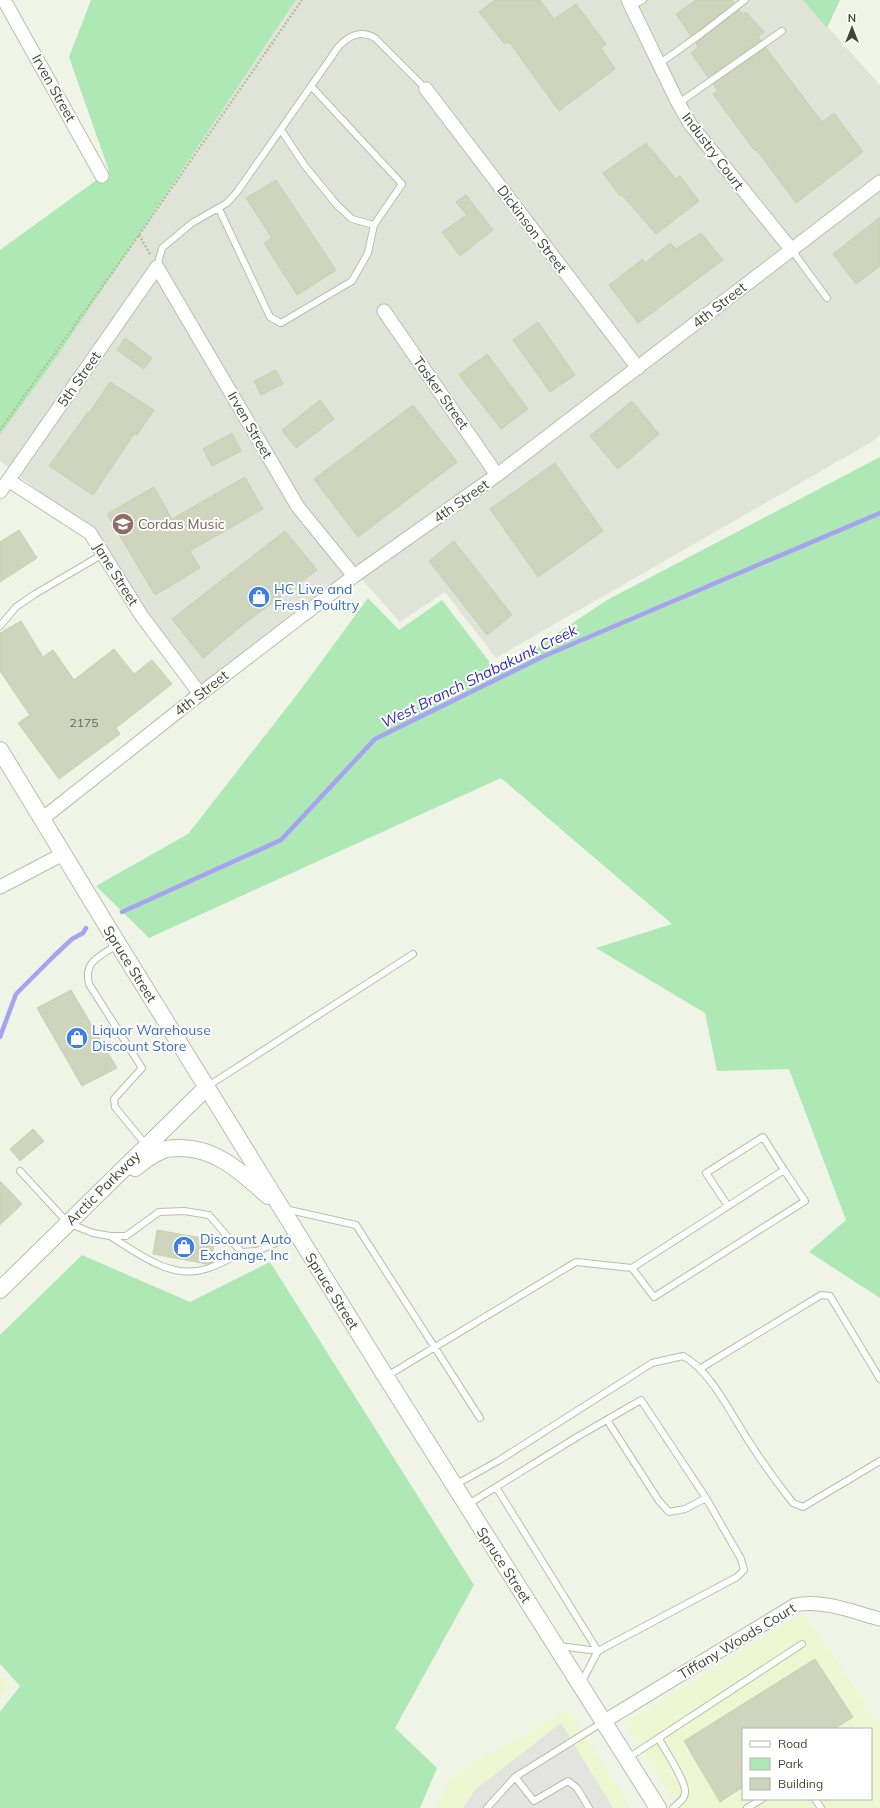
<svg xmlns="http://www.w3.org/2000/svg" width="880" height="1808" viewBox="0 0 880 1808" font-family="Mulish,sans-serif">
<rect width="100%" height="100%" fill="#eff4e7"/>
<path fill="#edf6d1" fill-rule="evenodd" d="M803,1613L880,1724V1808H679L625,1724ZM743,1729H871V1799H743Z
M0,1675L10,1686L0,1699Z
M569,1710L631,1808H437L452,1775Z"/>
<path fill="#e0e3d8" d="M296,0H803L880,85V435L873,441L496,658L445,592L400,622L358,575L203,690L85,527L0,461V435L59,354Z"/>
<path fill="#aee9b5" d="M91,0H296L59,354L0,435V250L109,171L69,57Z
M803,0H840L827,28Z
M880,457V1298L809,1252L846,1220L789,1069L717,1071L705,1013L596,948L672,924L501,778L149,938L96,886L188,834L299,692L368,598L399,630L442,600L498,673L607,600Z
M82,1255L190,1302L270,1262L474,1585L395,1728L437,1768L420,1808H0V1712L20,1686L0,1664V1335Z"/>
<path fill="#e3e4df" d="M561,1723L613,1808H463L475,1790Z"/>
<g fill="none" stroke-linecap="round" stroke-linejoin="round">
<path stroke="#a7a2f1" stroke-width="4.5" d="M122,912L281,840L375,739L542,657L880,513
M0,1037L16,994L55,955L72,939L83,933L86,928"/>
</g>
<path fill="#ced5bc" stroke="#c7d0af" d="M495,0H540L554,19L576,4L606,44L601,48L615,69L559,111L510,43H504L479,12Z
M696,0H732L734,3L691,36L676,14Z
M739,10L743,14L746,12L764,32L758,37L761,40L708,77L691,53L698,47L696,43Z
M766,48L822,122L834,113L863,152L796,203L756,149L755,151L713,94L718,91L713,84Z
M646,143L676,179L680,176L699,201L656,234L622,195L620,196L603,173Z
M276,180L336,270L297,295L264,243L272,238L246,198Z
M466,195L493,230L460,256L442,232L467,215L456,202Z
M880,217V266L856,284L833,254Z
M701,233L723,260L638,323L609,285L643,259L645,263L670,243L676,249Z
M538,322L575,375L550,392L513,340Z
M125,338L152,358L144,369L117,350Z
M487,354L528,409L501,429L459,375Z
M276,370L283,384L261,395L254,381Z
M110,382L154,410L137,435L134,434L93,495L49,466L88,412L89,413Z
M320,400L334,419L296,448L282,430Z
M632,401L659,434L618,469L590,436Z
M413,405L457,462L358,537L314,479Z
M232,433L241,451L212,466L203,449Z
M555,463L603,531L538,577L490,509Z
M245,477L263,509L190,551L200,568L155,595L107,514L154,487L172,519Z
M19,530L37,558L0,582V542Z
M285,531L317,570L245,623L203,658L172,619Z
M454,541L512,615L487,635L429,561Z
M21,621L43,657L53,650L74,680L114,649L134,674L152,660L172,684L116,728L120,734L59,779L18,723L30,715L0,671V633Z
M71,990L117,1068L82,1086L37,1008Z
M33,1129L44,1141L20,1161L10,1149Z
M0,1181L22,1204L0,1225Z
M157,1230L214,1240L212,1262L207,1264L153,1254Z
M815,1659L853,1717L834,1729H743V1787L720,1802L684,1741Z"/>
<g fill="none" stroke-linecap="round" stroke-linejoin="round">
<g stroke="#b8bfa9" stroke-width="8">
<path id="service" d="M631,6L643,0
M659,64L701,34L745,0
M679,103L782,31
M281,130L305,166L337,205L352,219L374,225
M219,209L270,317L281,323L352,281L368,253L374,225L402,184L311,86
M791,249L827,298
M157,267L162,248L192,223L227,203L237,192L339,46C350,35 361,30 375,38L426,89
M0,626L16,607L35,594L103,554
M118,944C101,956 83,961 89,984L142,1068L114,1099L115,1107L146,1145
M208,1086L413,954
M20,1171L68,1223L93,1233L110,1236H126L159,1212L184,1211L209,1215L234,1244L242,1252L257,1251L297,1234
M728,1206L706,1173L763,1137L784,1170
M285,1209L356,1225L480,1418
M110,1236C139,1254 171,1280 206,1269C219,1265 231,1258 242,1252
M701,1368L821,1295L830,1296L880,1379
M387,1376L576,1262L632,1268L784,1170L805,1201L654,1297L632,1268
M607,1420L659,1501L669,1512L685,1509L706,1498
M455,1485L498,1461L652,1363L683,1356C710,1370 731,1414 748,1440C762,1462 777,1483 793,1503L803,1507L880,1461
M496,1487L598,1651
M467,1505L577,1437L641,1400L706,1498L741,1559L744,1570L737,1577L598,1651L559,1646
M581,1683L598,1651
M659,1739C665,1750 685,1780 685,1791C686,1799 678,1803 673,1808
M628,1758L802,1644
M515,1777L534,1801L568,1781L577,1788L589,1808
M815,1799L821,1808
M487,1808L515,1777L603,1722
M747,1808L762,1799"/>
</g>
<g stroke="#b8bfa9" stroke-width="15">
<path id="minor" d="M4,0L102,176
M628,0L676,99L690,124L791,249
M426,89L638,368
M384,311L497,475
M8,480L90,533L141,615L200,694
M0,492L157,267L298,507L354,576
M42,819L200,694L354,576L497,475L880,182
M0,887L63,854
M603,1722L795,1605C822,1599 853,1612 880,1619"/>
</g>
<g stroke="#b8bfa9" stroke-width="18">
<path id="tertiary" d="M0,750L118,944L386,1377L658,1808
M135,1168C143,1162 150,1156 159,1152C165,1148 173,1148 180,1148C217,1148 242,1173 268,1196
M0,1290L207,1087"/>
</g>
<path stroke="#b5c19a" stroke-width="2.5" stroke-dasharray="2 2" stroke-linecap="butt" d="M139,235L150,254
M0,430L139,235L302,0"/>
<use href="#service" stroke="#fff" stroke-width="6"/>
<use href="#minor" stroke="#fff" stroke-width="13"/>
<use href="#tertiary" stroke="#fff" stroke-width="16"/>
</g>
<defs>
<g id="school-disc" transform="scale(1.15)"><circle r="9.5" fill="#8d6e63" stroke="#fff"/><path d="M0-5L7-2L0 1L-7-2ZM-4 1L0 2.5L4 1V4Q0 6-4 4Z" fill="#fff"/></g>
<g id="shop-disc" transform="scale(1.15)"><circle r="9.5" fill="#3f7fe0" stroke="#fff"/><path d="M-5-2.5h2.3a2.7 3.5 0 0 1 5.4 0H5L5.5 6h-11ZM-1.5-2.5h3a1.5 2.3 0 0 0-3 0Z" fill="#fff"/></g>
</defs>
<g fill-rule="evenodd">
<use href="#school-disc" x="123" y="524"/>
<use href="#shop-disc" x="259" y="597"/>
<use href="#shop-disc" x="77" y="1038"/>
<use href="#shop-disc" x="184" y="1247"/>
</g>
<g text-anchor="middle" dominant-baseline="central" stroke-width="4" stroke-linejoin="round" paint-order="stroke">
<g font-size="12" fill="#656a57">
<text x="84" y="722">2175</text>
</g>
<g font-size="14" fill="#424735" stroke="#fff">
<text transform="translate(54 88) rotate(61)">Irven Street</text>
<text transform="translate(713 151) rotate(53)">Industry Court</text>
<text transform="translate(532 229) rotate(53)">Dickinson Street</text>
<text transform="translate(719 305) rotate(-38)">4th Street</text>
<text transform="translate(79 379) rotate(-55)">5th Street</text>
<text transform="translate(441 393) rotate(55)">Tasker Street</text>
<text transform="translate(250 425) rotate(60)">Irven Street</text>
<text transform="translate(461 501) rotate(-35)">4th Street</text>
<text transform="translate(116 574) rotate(58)">Jane Street</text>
<text transform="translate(201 693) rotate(-38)">4th Street</text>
<text transform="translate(130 964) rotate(58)">Spruce Street</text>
<text transform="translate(103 1188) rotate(-45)">Arctic Parkway</text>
<text transform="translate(332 1291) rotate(58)">Spruce Street</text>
<text transform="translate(504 1565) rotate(57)">Spruce Street</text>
<text transform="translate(737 1641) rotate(-31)">Tiffany Woods Court</text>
</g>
<g font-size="14" fill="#785e54" stroke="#fff" text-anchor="start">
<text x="138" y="524">Cordas Music</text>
</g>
<g font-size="14" fill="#366cbe" stroke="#fff" text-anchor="start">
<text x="274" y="589">HC Live and<tspan x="274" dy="16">Fresh Poultry</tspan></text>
<text x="92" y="1030">Liquor Warehouse<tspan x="92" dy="16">Discount Store</tspan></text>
<text x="200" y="1239">Discount Auto<tspan x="200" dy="16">Exchange, Inc</tspan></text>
</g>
<g font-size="15" font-style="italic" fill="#382db4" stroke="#fff">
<text transform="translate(479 676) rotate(-26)">West Branch Shabakunk Creek</text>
</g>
</g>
<rect x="742" y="1728" width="130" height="72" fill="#ffffff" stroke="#b3b5ae"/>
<rect x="750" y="1741" width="20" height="6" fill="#ffffff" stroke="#b3b5ae"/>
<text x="778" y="1748" font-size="12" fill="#424735">Road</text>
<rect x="750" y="1758" width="20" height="12" fill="#aee9b5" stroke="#b3b5ae"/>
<text x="778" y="1768" font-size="12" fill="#424735">Park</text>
<rect x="750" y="1778" width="20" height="12" fill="#ced5bc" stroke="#b3b5ae"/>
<text x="778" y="1788" font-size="12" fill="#424735">Building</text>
<g transform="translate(852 28)" stroke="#ffffff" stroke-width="3" paint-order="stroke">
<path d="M0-3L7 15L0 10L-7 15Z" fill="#424735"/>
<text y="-6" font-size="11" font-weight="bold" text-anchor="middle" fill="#424735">N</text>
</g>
</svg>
